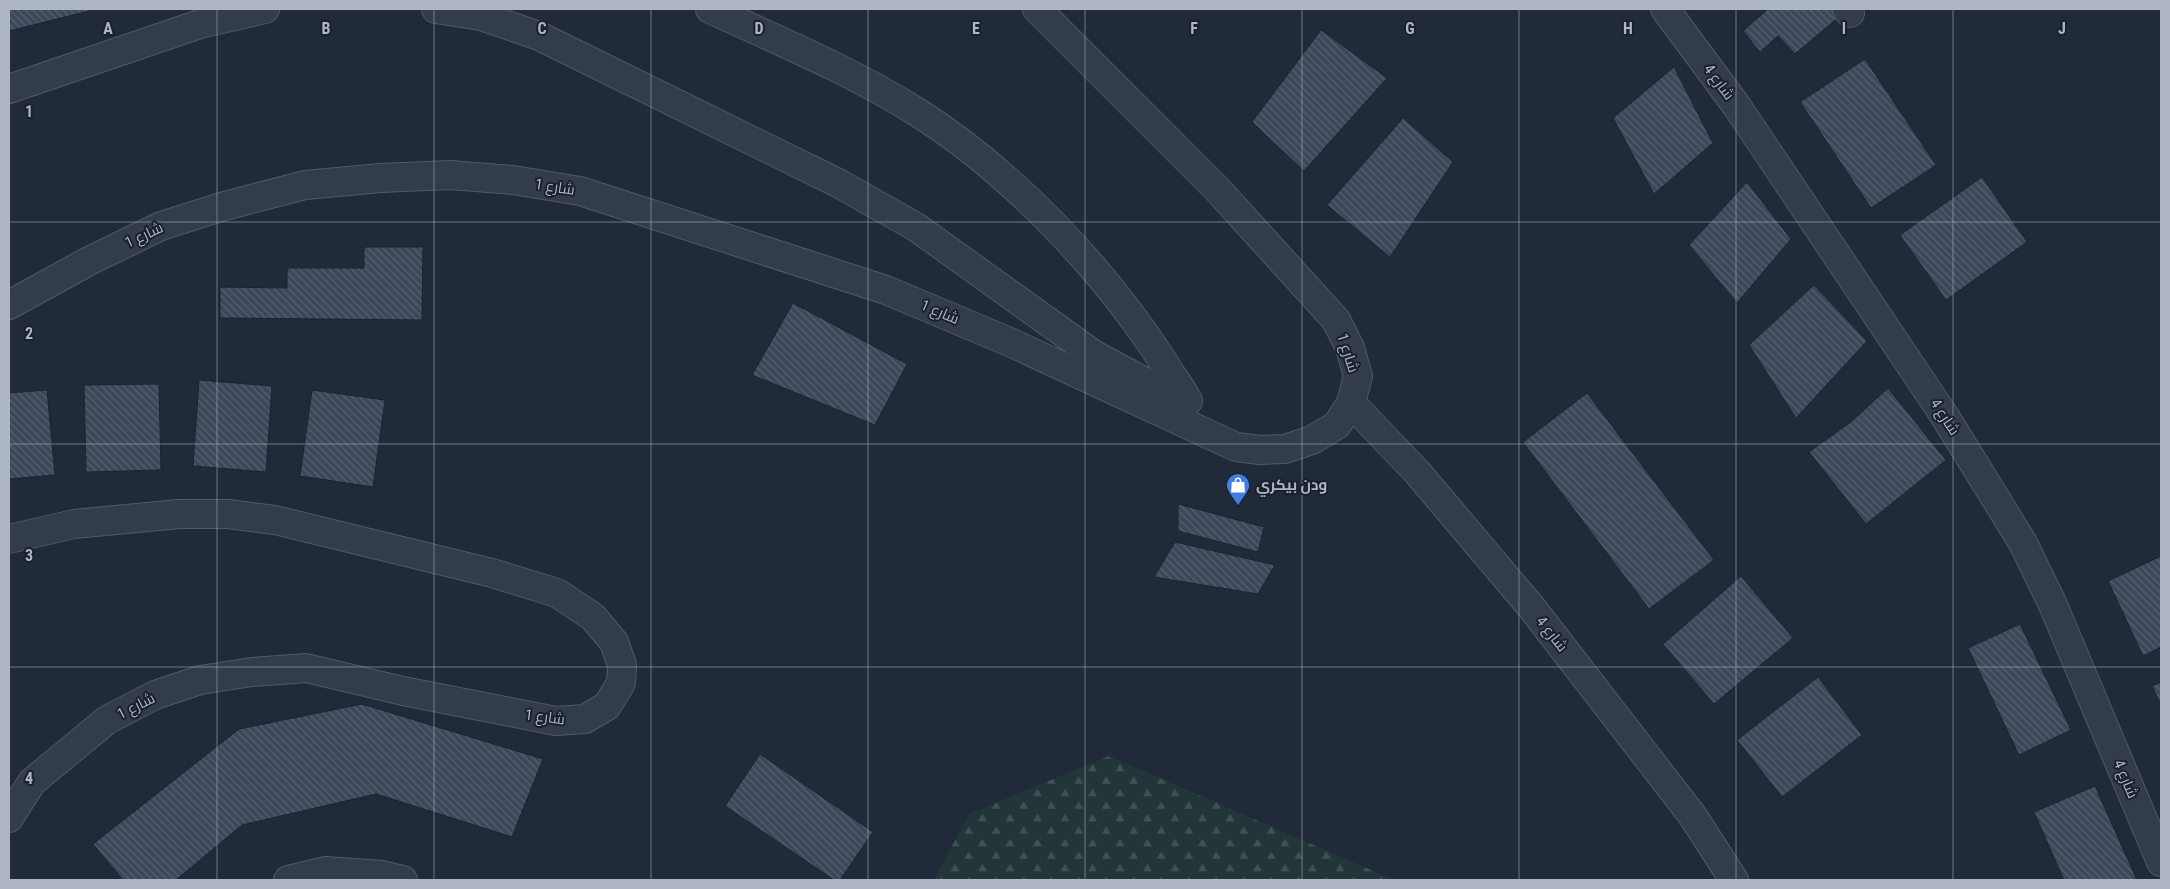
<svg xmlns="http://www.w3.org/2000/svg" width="2170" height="889" viewBox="0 0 2170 889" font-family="'Roboto Condensed',Cairo,sans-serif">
<defs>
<pattern id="forest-firs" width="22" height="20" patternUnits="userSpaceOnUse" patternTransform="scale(1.25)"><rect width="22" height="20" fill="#22363a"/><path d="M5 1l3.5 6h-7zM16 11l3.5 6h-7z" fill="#405155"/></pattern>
<pattern id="building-back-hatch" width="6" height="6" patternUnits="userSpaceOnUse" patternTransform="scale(1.25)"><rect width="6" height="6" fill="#3b4859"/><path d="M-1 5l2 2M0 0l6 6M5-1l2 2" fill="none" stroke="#55606f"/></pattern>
</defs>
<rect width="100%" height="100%" fill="#202a39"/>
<path fill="url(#forest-firs)" d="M1109,756L1394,880H934L969,814Z"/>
<path fill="url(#building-back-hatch)" stroke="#1b232f" d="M9,9H97L9,31Z
M1768,9H1844L1846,11L1795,54L1778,36L1760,52L1743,31Z
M1321,30L1387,78L1304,171L1252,122Z
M1865,59L1936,165L1871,208L1800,102Z
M1674,67L1713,143L1654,194L1613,118Z
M1403,118L1453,162L1390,257L1327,205Z
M1982,177L2027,242L1946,300L1900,235Z
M1747,182L1791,239L1737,303L1689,245Z
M364,247H423L422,320L220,318V287L287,288V268H364Z
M1814,285L1867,341L1796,418L1749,345Z
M793,303L907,364L875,425L752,375Z
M199,380L272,386L266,472L193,466Z
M159,384L161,470L86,472L84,385Z
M1888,388L1946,460L1866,524L1809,452L1852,421Z
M47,390L55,475L9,479V393Z
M312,390L385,400L373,487L300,476Z
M1587,393L1714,560L1649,609L1523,442Z
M1178,504L1264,527L1258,552L1178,531Z
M1175,542L1275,565L1258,594L1154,577Z
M2161,556V647L2143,656L2108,581Z
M1741,576L1793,638L1714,704L1663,644Z
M2020,624L2071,730L2019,755L1968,648Z
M1818,677L1862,735L1782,797L1737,740Z
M2161,682V705L2152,686Z
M362,704L543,759L512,837L376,794L242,825L176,880H123L93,844L239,729Z
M760,754L873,832L840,880H834L725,806Z
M2095,786L2137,880H2064L2034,812Z"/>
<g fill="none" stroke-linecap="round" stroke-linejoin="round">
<g stroke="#515967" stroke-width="30">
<path id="minor" d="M436,9L481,16L539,36L840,184L916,227L1093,354L1145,382L1187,399
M710,9C779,41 852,71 917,112C1012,172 1106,271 1166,366C1173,378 1182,389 1188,401
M1665,9L1736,105L1944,415L2023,543L2053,605L2161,862
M1847,9L1850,13
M9,89L200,24L265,9
M9,305L89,261L161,226L221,207L305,185L381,178L450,175L513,180L580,191L886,290L1012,343L1236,447L1260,450L1285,449L1312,440L1337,425L1351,403L1358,376L1350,348L1336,320L1217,189L1037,9
M1351,403L1417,472L1532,608L1692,815L1734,880
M9,539L74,524L179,514H228L275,520L492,573L557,593L593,617L614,642L622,665L621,683L607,706L585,719L556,721L403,691L306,668L252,672L200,680L155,695L107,720L32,782L9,818
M288,880L325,871L382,875L403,880"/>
</g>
<use href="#minor" stroke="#333c49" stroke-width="28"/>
</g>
<path fill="none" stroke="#aeb6c6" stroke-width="1" stroke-opacity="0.55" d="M217,9V880M434,9V880M651,9V880M868,9V880M1085,9V880M1302,9V880M1519,9V880M1736,9V880M1953,9V880M9,222H2161M9,444H2161M9,667H2161"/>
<defs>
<g id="shop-pin" transform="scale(1.25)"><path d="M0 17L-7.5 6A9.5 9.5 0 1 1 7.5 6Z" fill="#3f7fe0" stroke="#19212d"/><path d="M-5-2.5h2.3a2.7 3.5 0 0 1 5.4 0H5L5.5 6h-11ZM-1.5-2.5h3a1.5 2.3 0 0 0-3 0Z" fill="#fff"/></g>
</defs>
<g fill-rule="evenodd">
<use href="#shop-pin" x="1238" y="485"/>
</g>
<g text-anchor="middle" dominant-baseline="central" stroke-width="4" stroke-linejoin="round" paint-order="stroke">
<g font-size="15" fill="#aeb6c6" stroke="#19212d">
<text transform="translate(1719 82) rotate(54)">شارع 4</text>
<text transform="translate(555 187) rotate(9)">شارع 1</text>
<text transform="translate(144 235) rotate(-25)">شارع 1</text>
<text transform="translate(940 312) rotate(23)">شارع 1</text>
<text transform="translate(1348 353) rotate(72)">شارع 1</text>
<text transform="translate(1945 417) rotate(57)">شارع 4</text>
<text transform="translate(1552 634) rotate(52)">شارع 4</text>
<text transform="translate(136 706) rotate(-27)">شارع 1</text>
<text transform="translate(545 717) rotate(7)">شارع 1</text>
<text transform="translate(2126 779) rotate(67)">شارع 4</text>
</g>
<g font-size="15" font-weight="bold" fill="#aeb6c6" stroke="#19212d" text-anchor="start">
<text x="1256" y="485">ودن بيكري</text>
</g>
</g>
<g font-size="16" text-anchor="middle" font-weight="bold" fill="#aeb6c6" stroke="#19212d" stroke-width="4" stroke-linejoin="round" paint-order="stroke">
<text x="108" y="34">A</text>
<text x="326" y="34">B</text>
<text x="542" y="34">C</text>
<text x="759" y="34">D</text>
<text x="976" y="34">E</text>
<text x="1194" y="34">F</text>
<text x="1410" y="34">G</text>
<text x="1628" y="34">H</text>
<text x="1844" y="34">I</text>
<text x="2062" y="34">J</text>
<text x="29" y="117">1</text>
<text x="29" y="339">2</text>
<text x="29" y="561">3</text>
<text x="29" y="784">4</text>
</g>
<rect width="2170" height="889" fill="none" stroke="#aeb6c6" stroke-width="20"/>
</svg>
